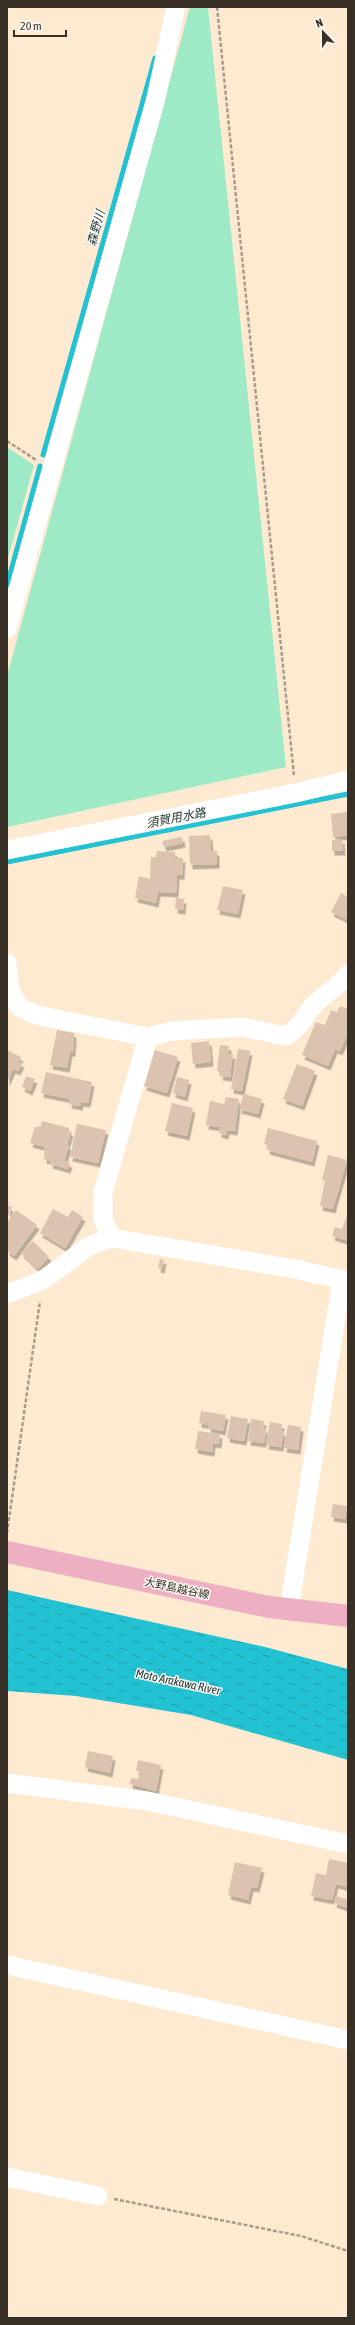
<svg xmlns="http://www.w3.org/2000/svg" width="355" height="2325" viewBox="0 0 355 2325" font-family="'Asap Condensed','Noto Sans JP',sans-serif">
<defs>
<pattern id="water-ripples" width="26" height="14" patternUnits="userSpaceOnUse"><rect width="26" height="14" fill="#22c2d2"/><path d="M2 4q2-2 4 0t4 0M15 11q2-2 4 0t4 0" fill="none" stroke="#1f9eaa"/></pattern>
<filter id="shadow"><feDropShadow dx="2.5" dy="4.5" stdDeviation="0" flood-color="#0004"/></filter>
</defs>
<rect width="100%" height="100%" fill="#fee9d1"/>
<path fill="#9feac6" d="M190,7H208L286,767L7,827V676Z
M7,447L34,465L7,562Z"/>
<path fill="url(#water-ripples)" d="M7,1590L265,1647L348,1669V1760L191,1715L76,1696L7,1691Z"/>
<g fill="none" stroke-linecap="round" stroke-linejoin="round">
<path stroke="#22c2d2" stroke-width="5" d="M43,455L155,58
M7,585L40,466
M7,862L348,794"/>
</g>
<path fill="#dbc3af" filter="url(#shadow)" d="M348,812V835L333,837L331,814Z
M210,835L211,851H217V864L190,865L189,836Z
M182,837L183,843L164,847L162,841Z
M342,839L343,851H332V840Z
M157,851L175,852V858H183L182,875H177L176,893L158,892L156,903L135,898L139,876L150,879L151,857H156Z
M223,886L243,890L238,914L217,910Z
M341,893L348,897V920L331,912Z
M176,898L184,899L183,910L175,909Z
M340,1006L348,1009V1033L340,1051L335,1049L328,1066L302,1055L316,1022L325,1025L331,1010L337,1012Z
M57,1030L74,1033L73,1052H70L67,1068L50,1065Z
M209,1041L211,1062L193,1064L191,1043Z
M220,1045L229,1046L228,1054H233L230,1077L220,1076L221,1072L217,1071Z
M238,1049L250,1051L242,1091L231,1089Z
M7,1050L21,1057L18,1062L22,1063L18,1071L13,1069L7,1082Z
M155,1050L178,1057L167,1093L144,1086Z
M297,1064L315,1071L302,1106L283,1099Z
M46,1072L92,1082L88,1103L81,1102L80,1106L69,1104L70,1099L41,1093Z
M26,1076L35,1079L30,1091L22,1087Z
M177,1077L189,1080L185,1097L173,1093Z
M244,1094L262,1099L258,1114L239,1109Z
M226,1097L239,1099L235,1131L227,1130L226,1135L219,1133L220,1127L206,1125L210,1101L224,1104Z
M172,1103L193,1108L187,1136L165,1131Z
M42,1121L69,1128V1131L71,1132L67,1145L69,1146L64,1161L70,1163L68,1169L50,1164L51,1161L44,1159L45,1147L30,1143L35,1127L41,1126Z
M77,1124L106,1130L98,1163L70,1157Z
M268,1128L317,1141L312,1162L267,1150L268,1145L264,1144Z
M328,1155L347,1160L333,1209L320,1206L325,1181L322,1180Z
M7,1202H9L8,1206L11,1207L8,1217Z
M53,1209L68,1217L72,1210L83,1217L65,1248L40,1233Z
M16,1210L37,1225L14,1256L7,1251V1223Z
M348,1213V1241L332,1236L335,1227L342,1229Z
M33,1241L49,1257L38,1269L21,1253Z
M160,1259L164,1260L162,1269L158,1268Z
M201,1411L226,1415L223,1431L208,1428L209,1425L199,1423Z
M231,1416L248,1419L244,1441L227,1438Z
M251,1419L264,1421L263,1428L266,1429L264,1443L248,1441Z
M270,1422L282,1424L281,1431L284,1432L281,1447L266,1445Z
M288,1425L301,1427L298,1450L284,1448Z
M198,1431L220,1434L219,1444L213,1443L212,1452L195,1449Z
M333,1504L347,1506L345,1519L331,1517Z
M88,1751L113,1756L110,1773L85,1767Z
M138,1760L161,1765L156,1791L130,1784L131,1778L138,1779L139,1771H136Z
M329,1859L348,1863V1887L336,1884L332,1900L311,1896L316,1873L326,1875Z
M235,1862L262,1868L257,1888L251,1887L248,1900L228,1895Z
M336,1896L348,1900V1908L334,1903Z"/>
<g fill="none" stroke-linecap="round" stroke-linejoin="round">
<path stroke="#aa9b89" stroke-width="2.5" stroke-dasharray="4 2" stroke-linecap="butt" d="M217,7L294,776
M7,441L36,460
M7,1533L40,1301
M114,2199L301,2236L348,2251"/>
<path stroke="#fff" stroke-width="19" d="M7,629L155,102L176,7
M7,850L296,793L348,780
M7,963L10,990L19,1007L36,1015L148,1037L172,1031L241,1027L286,1036C299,1029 304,1017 313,1006C324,994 337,988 348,974
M148,1037L103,1192V1219L111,1238L295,1269L348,1281
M7,1294L43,1280L89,1246L111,1238
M289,1609L342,1280
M7,1783L147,1801L348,1844
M7,1965L348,2040
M7,2177L98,2196"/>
<path stroke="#ecb0c2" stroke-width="22" d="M7,1552L269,1607L348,1616"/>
</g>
<g text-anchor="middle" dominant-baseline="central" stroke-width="3" stroke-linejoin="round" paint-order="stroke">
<g font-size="11" fill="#383027" stroke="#fdf9f4">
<text transform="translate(177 1588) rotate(12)">大野島越谷線</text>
</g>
<g font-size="12" font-style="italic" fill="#21393c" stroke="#fdf9f4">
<text transform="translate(96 228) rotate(-74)">森野川</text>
<text transform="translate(176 818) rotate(-11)">須賀用水路</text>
<text transform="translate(178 1682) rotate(12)">Moto Arakawa River</text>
</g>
</g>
<rect width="355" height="2325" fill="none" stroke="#383027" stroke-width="16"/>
<g transform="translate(323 32) rotate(338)" stroke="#fdf9f4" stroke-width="3" paint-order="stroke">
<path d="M0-3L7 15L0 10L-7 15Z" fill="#383027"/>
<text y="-6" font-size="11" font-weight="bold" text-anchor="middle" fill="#383027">N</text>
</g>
<path d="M14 30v6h52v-6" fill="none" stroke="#383027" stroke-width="2"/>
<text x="20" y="30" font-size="12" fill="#383027" stroke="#fdf9f4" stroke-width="3" paint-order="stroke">20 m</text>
</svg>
